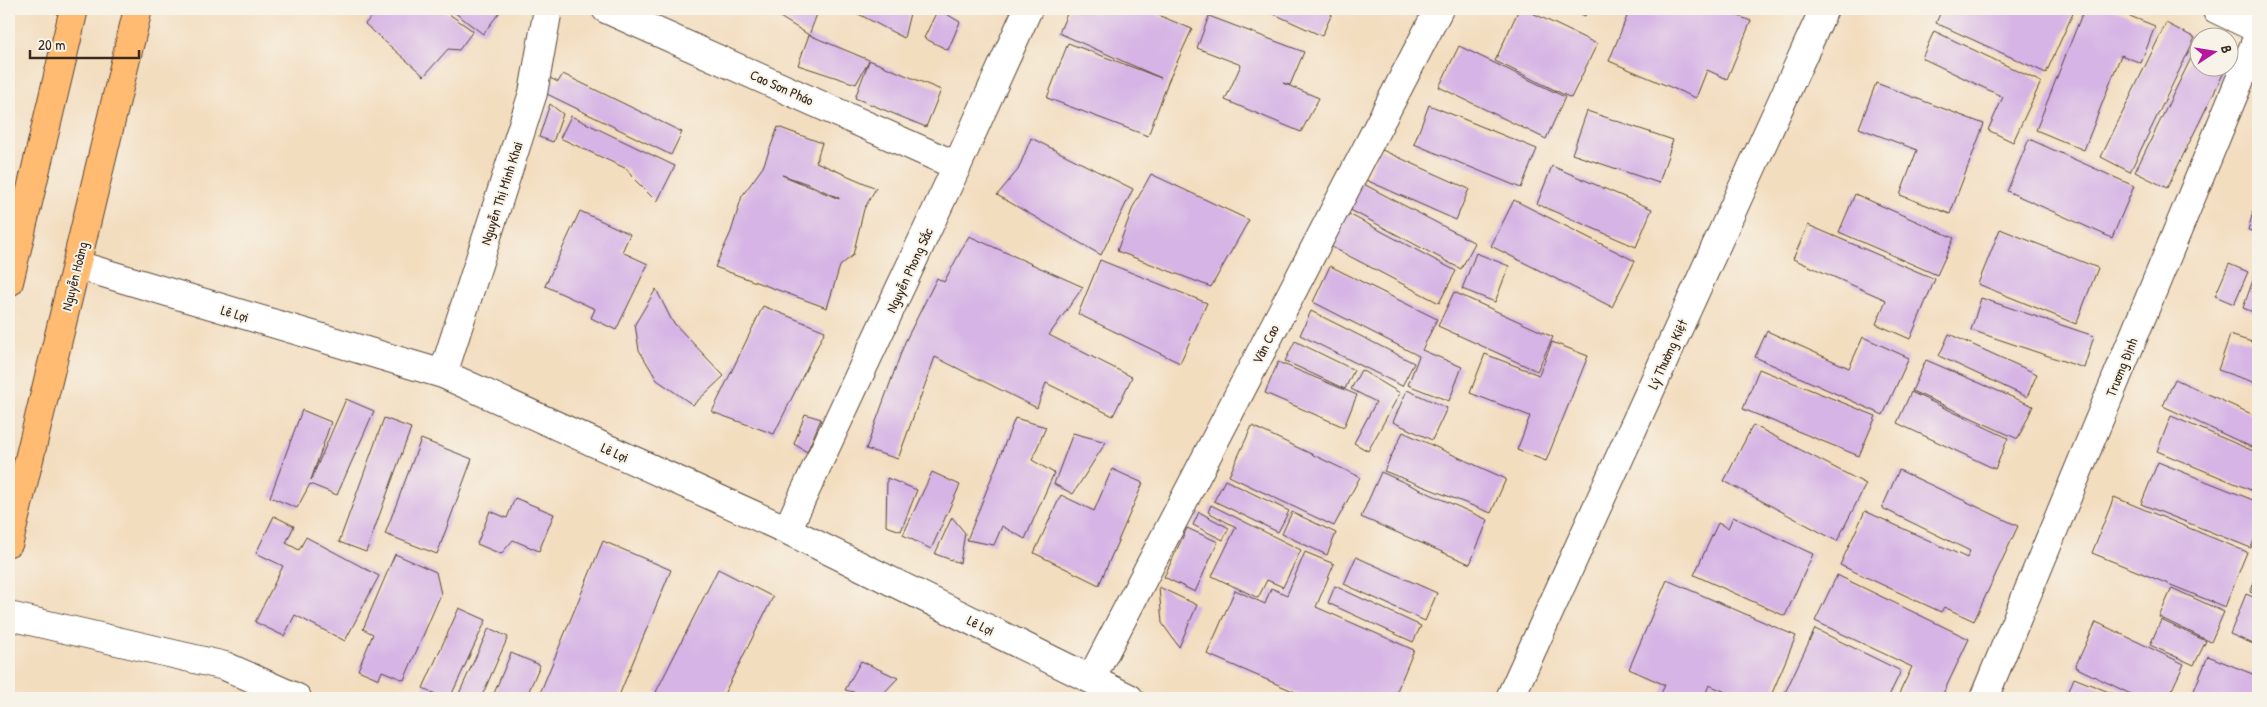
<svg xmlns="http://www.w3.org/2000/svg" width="2267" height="707" viewBox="0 0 2267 707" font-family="'Patrick Hand',sans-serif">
<rect width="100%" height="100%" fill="#f7f3e8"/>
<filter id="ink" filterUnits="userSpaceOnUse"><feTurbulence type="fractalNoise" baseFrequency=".02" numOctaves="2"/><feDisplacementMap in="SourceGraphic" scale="10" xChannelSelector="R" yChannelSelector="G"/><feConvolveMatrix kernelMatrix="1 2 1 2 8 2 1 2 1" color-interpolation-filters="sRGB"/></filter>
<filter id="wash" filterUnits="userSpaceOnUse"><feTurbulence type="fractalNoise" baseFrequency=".0096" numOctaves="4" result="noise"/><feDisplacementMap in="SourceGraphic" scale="20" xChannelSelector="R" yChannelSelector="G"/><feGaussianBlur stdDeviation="1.12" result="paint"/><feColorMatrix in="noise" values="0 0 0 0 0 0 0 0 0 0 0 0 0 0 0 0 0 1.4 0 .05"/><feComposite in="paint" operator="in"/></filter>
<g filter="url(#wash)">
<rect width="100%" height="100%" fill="#f3ddbf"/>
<g id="blocks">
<path fill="#d6b4e5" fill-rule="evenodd" d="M378,9H442L473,31L459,50L448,49L424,76L365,24Z
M450,9H502L483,34Z
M778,9H819L809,35L775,14Z
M849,9H911L904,38Z
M938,9L960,22L948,50L924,38Z
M1069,9H1143L1192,29L1168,82L1148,136L1047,98L1068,43L1161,78L1059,33Z
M1263,9H1334L1322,36Z
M1519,9H1524L1597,44L1571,98L1495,61Z
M1570,9H1588L1585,16Z
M1630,9H1721L1751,21L1727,79L1707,70L1696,98L1609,61Z
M1942,9H2075L2046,73L1936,23Z
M2084,9H2112L2155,26L2141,63L2121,55L2084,150L2036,130Z
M1209,16L1304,52L1290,85L1283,83L1319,98L1301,132L1225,100L1241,65L1197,48Z
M2166,23L2195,38L2130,172L2101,157Z
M1934,31L2041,82L2013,142L1988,130L2003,97L1922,58Z
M809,35L941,90L926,127L855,98L869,61L856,84L798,65Z
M1459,46L1565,97L1546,139L1439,87Z
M2195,50L2200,52V68H2226L2167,188L2135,172Z
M563,74L682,132L671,155L541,91L548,77L558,82Z
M1876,83L1984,124L1950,214L1900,195L1917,150L1859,128Z
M550,104L563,114L553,142L539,137Z
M1429,105L1537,149L1521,188L1414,144Z
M1587,111L1673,140L1659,183L1572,154Z
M571,116L675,166L657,202L632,177L627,169L560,138Z
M778,127L822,143L816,162L876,188L864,209L853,255L840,266L827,308L715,267L731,232L742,196L763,167ZM782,175L808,184L839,198V199Z
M1031,138L1133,189L1101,255L997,195L1018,170Z
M2029,139L2134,186L2112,238L2007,191Z
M1380,149L1469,189L1456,220L1366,180Z
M1552,166L1652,209L1636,247L1537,204Z
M1151,174L1249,220L1211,287L1117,251L1133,207Z
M1358,181L1475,243L1461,269L1345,207Z
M1855,194L1954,238L1937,275L1839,232Z
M2258,194V233L2248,230Z
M1514,200L1635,261L1612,307L1491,246Z
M580,211L630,234L622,252L648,264L616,330L591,318L595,309L545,286Z
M1345,212L1456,271L1439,303L1328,245Z
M1808,225L1935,279L1910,339L1876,324L1886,300L1793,259Z
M2000,229L2098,268L2076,324L1978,284Z
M969,236L1083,287L1049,335L1132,377L1113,416L1046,383L1037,408L935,357L898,459L866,449L905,342L937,278L944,282Z
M1476,253L1509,266L1495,302L1462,289Z
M1100,260L1207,303L1180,363L1078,314Z
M2229,264L2248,272L2234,304L2215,296Z
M1330,266L1437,319L1422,350L1462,367L1449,401L1408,385L1419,356L1313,302Z
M2256,272H2258V314L2243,308Z
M656,289L672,321L724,376L693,405L657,380L639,350L635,324Z
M1454,292L1553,337L1537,371L1438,326Z
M1981,298L2094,336L2084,368L1971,330Z
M763,306L825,331L774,434L712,412Z
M1311,311L1414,363L1402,386L1300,335Z
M1767,331L1849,368L1863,337L1909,358L1883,415L1755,357Z
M1949,334L2037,374L2027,397L1939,356Z
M2230,335L2258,344L2256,383L2218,370Z
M1295,341L1354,370L1345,389L1285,361Z
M1552,342L1588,356L1546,461L1517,450L1530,416L1470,393L1485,354L1539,375Z
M1926,360L2033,406L2018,439L1912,391Z
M1278,362L1357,395L1344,427L1265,393Z
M1759,369L1876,416L1859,456L1743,409Z
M1361,370L1400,393L1368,451L1354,443L1376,402L1351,389Z
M2175,379L2258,417V450L2163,406Z
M1407,390L1447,408L1432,440L1393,422Z
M1911,392L2008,438L1995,469L1897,423Z
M346,399L374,411L337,495L310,484L297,508L270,497L302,410L331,422L311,480Z
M805,414L821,419L807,452L794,444Z
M2171,416L2258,453V493L2157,451Z
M384,418L411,428L366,552L339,542Z
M1015,418L1046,427L1032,460L1054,473L1025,539L1002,526L994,545L967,540Z
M1753,425L1866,484L1837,541L1724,481Z
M1252,426L1360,477L1334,526L1229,476Z
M1403,432L1506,479L1491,513L1384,471Z
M1073,433L1106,442L1073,494L1054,484Z
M421,439L472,459L437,554L385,534Z
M2158,462L2258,502V529L2251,548L2141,504Z
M1112,469L1143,483L1099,585L1034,553L1061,495L1094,511Z
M1899,470L2018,526L1974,621L1944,607L1941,612L1840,565L1865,511L1967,558L1970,551L1882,508Z
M932,472L960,485L931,549L903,535Z
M1381,472L1488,520L1470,564L1361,517Z
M887,478L917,490L901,531L886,526Z
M1225,480L1289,511L1278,532L1214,501Z
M2114,497L2247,552L2225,607L2092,553Z
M515,498L554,514L539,551L513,540L501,554L477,544L490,511L507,518Z
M1211,505L1301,550L1283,587L1267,580L1258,598L1212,576L1236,527L1208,512Z
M1199,512L1229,528L1223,540L1193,525Z
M1292,512L1336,533L1327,555L1282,534Z
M274,516L294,526L286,543L299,550L306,537L379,576L345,641L295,615L284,636L255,622L283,566L256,553Z
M952,517L965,533L960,563L935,554Z
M1733,517L1813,554L1785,616L1694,575L1718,523L1728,528Z
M1187,528L1218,542L1195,592L1164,577Z
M603,541L671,570L618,698H538Z
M1305,552L1334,564L1316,607L1414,650L1394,698H1309L1207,654L1235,590L1265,604L1271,588L1287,595Z
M395,554L436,572L441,594L404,680L382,671L379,679L358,670L373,634L363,629Z
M1356,557L1437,593L1425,621L1344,584Z
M718,569L773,597L722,698H669L656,692Z
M2258,572V595L2250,592Z
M1837,575L1969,639L1941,698H1929L1924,696L1923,698H1897L1912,667L1815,621Z
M1667,580L1796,636L1770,698H1740L1709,685L1704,698H1659L1665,685L1629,669Z
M1335,586L1421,626L1413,642L1328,603Z
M1159,587L1197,605L1179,647L1162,623Z
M2172,588L2224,612L2211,642L2159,617Z
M2246,594L2258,599V646L2230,634Z
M459,608L486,620L450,698H444L423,688Z
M2161,620L2206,641L2194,665L2150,645Z
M2096,622L2184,664L2168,698H2139L2075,667Z
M489,628L508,637L481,698H457Z
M1815,629L1901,671L1888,698L1783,697Z
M511,653L540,665L526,698H492Z
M2208,656L2255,675L2258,666V698H2191Z
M861,661L898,678L879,698L845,690Z
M2074,678L2124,698H2066Z"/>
</g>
</g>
<g filter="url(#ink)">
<use href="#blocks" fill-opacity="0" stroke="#574536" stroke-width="1"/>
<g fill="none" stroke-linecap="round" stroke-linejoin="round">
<g stroke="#574536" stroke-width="30">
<path id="minor" d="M606,9L957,166
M2216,9L2258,29
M77,265L443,374L787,530L1129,698
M443,374L533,93L548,9
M787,530L957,166L1028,9
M9,616L225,666L297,698
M1091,679L1439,9
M1510,698L1824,9
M1984,698L2258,36"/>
</g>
<g stroke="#574536" stroke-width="30">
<path id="highway" d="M9,282L74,9
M9,542L138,9"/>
</g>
<use href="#minor" stroke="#fff" stroke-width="28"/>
<use href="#highway" stroke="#ffbb71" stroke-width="28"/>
</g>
</g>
<g text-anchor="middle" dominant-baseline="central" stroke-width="4" stroke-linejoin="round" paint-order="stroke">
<g font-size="14" fill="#3b2a1e" stroke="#f7f3e8">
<text transform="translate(782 87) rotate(24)">Cao Sơn Pháo</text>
<text transform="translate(501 193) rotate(-72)">Nguyễn Thị Minh Khai</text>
<text transform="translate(909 270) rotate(-65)">Nguyễn Phong Sắc</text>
<text transform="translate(74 276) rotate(-76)">Nguyễn Hoàng</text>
<text transform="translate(235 313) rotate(17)">Lê Lợi</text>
<text transform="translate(1265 344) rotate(-63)">Văn Cao</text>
<text transform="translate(1667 354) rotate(-65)">Lý Thường Kiệt</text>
<text transform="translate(2121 367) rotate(-68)">Trương Định</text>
<text transform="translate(615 452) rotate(24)">Lê Lợi</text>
<text transform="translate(981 625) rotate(26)">Lê Lợi</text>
</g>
</g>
<rect width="2267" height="707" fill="none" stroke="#f7f3e8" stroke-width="30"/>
<g transform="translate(2214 52) rotate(78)"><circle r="24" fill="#f7f3e8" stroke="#aca397"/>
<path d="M0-4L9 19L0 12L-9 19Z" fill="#b5179e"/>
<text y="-8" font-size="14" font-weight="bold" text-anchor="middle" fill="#3b2a1e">B</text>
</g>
<path d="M30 50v8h109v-8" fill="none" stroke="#3b2a1e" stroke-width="2.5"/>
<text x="38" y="50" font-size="15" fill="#3b2a1e" stroke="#f7f3e8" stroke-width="4" paint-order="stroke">20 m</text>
</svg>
